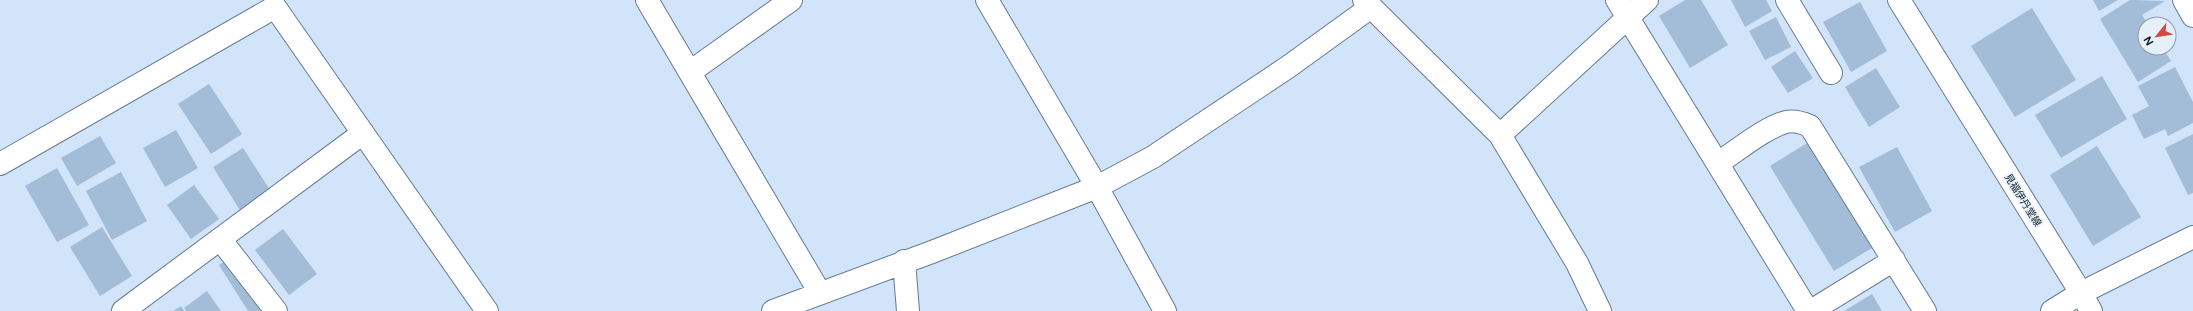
<svg xmlns="http://www.w3.org/2000/svg" width="2193" height="311" viewBox="0 0 2193 311" font-family="Figtree,'Noto Sans JP',sans-serif">
<rect width="100%" height="100%" fill="#d1e4fa"/>
<path fill="#a3bcd7" d="M1685,0H1701L1728,45L1690,68L1659,16Z
M1731,0H1766L1772,11L1745,27Z
M2093,0H2118L2099,11Z
M2130,0L2165,1L2142,15L2148,24H2145V48H2163L2171,61L2138,82L2100,19Z
M1860,2L1887,51L1851,72L1823,22Z
M2032,8L2076,80L2015,117L1971,46Z
M1776,17L1791,47L1765,60L1749,31Z
M1795,51L1813,78L1788,93L1771,67Z
M2175,67L2193,102V123L2168,136L2165,129L2144,139L2132,115L2149,106L2138,86Z
M1876,68L1900,107L1869,127L1845,87Z
M2102,76L2127,119L2061,158L2035,115Z
M209,84L242,134L211,154L178,104Z
M176,130L198,168L165,187L143,148Z
M2193,134V193L2188,195L2165,148Z
M100,136L116,163L77,186L61,158Z
M1807,143L1872,248L1834,271L1770,166Z
M2097,146L2141,217L2093,246L2050,175Z
M1897,147L1932,211L1895,232L1859,167Z
M243,148L272,193L241,212L213,167Z
M57,168L89,225L57,242L25,186Z
M121,172L147,221L112,240L86,191Z
M194,185L219,219L191,239L167,205Z
M102,227L132,276L100,296L70,247Z
M283,229L317,274L289,295L255,250Z
M242,250L275,300L259,311H248L219,265Z
M207,291L221,311H186L184,308Z
M1872,294L1882,311H1844Z
M181,306L184,311H173Z"/>
<g fill="none" stroke-linecap="round" stroke-linejoin="round">
<g stroke="#657b93" stroke-width="24">
<path id="minor" d="M647,0L820,293
M987,0L1097,187L1165,311
M1364,0L1500,135L1577,263L1600,311
M1617,0L1808,311
M1787,0L1831,73
M2184,0L2193,16
M690,72L791,0
M1500,135L1647,0
M1718,163C1737,151 1764,128 1786,122C1794,120 1803,123 1810,126L1925,311
M0,164L275,7L487,311
M220,239L276,311
M904,261L908,311
M123,311L363,133
M773,311L932,252L1097,187L1153,157L1288,67L1371,7
M1811,311L1894,260
M2052,311L2081,293L2091,311"/>
</g>
<g stroke="#657b93" stroke-width="24">
<path id="tertiary" d="M1899,0L2081,293L2193,237"/>
</g>
<use href="#minor" stroke="#fff" stroke-width="22"/>
<use href="#tertiary" stroke="#fff" stroke-width="22"/>
</g>
<g text-anchor="middle" dominant-baseline="central" stroke-width="3" stroke-linejoin="round" paint-order="stroke">
<g font-size="10" fill="#141d26" stroke="#e6f0fb">
<text transform="translate(2023 200) rotate(58)">見福伊丹堂線</text>
</g>
</g>
<g transform="translate(2157 36) rotate(240)"><circle r="19" fill="#e6f0fb" stroke="#929ca6"/>
<path d="M0-3L7 15L0 10L-7 15Z" fill="#d64842"/>
<text y="-6" font-size="11" font-weight="bold" text-anchor="middle" fill="#141d26">N</text>
</g>
</svg>
